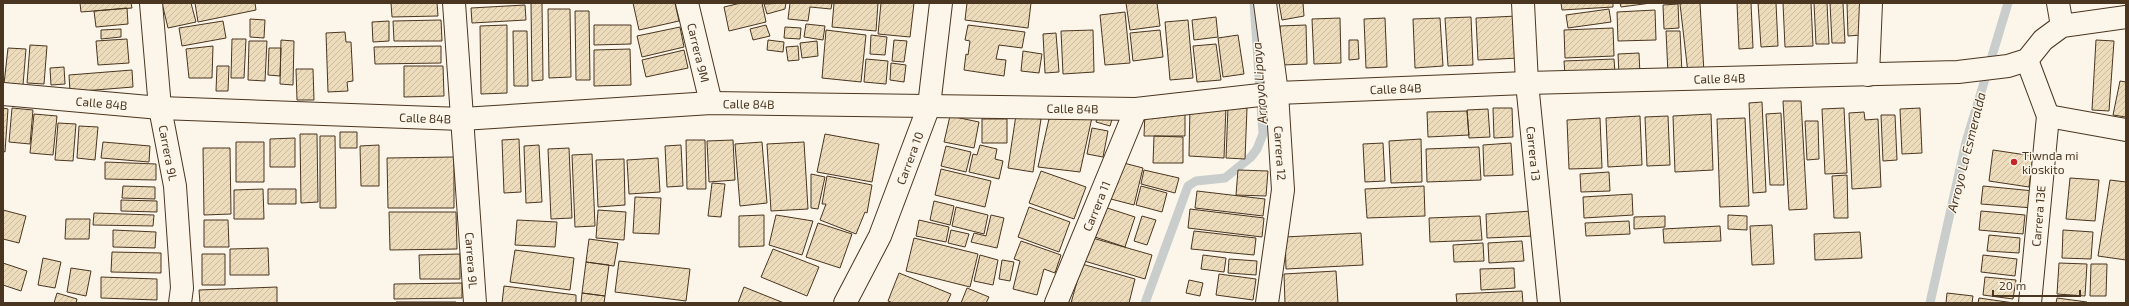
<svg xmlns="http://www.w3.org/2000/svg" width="2129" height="306" viewBox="0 0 2129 306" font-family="'Exo 2',sans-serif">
<defs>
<pattern id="building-hatch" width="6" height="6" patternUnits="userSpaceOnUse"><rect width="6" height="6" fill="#ecdcbc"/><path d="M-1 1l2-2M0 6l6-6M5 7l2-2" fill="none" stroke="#ccbda1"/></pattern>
</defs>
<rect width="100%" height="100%" fill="#fbf6e9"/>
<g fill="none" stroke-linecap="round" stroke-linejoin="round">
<path stroke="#c9cecd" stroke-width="9" d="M1145,303L1188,186L1196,181L1225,178L1251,157L1257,149L1263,134L1254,3
M1930,303L1966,142L2008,3"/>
</g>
<path fill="url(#building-hatch)" stroke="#4a3520" d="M80,3H131L132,8L81,12Z
M162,3H191L196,22L168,28Z
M195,3H255L256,10L198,22Z
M391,3H437L438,16L392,17Z
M531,3H542L543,80L532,81Z
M633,3H675L679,21L639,30Z
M741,3H762L766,22L729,31L724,7Z
M786,3L785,9L767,14L764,4Z
M790,3H832L831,9L810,7L808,21L788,19Z
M834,3H878L876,31L832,27Z
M881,3H914L910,37L878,34Z
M967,3H1031L1028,28L965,20Z
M1126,3H1157L1160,26L1130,30Z
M1279,3H1303L1304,16L1282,20Z
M1561,3H1613V7L1562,10Z
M1620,3H1651L1621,7Z
M1685,3H1700L1704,73H1688L1680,4Z
M1737,3H1751L1753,48L1739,49Z
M1758,3H1776L1778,46L1761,47Z
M1783,3H1811L1813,46L1785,47Z
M1814,3H1827L1829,44H1816Z
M1830,3H1843L1845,43H1832Z
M1847,3H1860L1861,35L1848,36Z
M1678,4L1679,28L1664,29L1663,5Z
M525,5L526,20L472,23L471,8Z
M127,8L128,24L96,27L94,11Z
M548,9H570L571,77L549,78Z
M1609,9L1611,22L1568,28L1566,15Z
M1655,10L1656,40L1618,41L1617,12Z
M575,11H589L590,80H576Z
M1125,12L1130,63L1105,65L1100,15Z
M1517,16L1519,58L1478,60L1476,18Z
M1216,17L1218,37L1194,40L1192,20Z
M1471,17L1473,65L1448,66L1445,18Z
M1340,18L1341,63L1314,64L1312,19Z
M1385,18L1387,67L1366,68L1364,19Z
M1440,18L1443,66L1415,68L1413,19Z
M250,19L265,20L264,38L250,37Z
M441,20L442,41H394L393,21Z
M1188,20L1193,78L1170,80L1165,22Z
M223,21L226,38L182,46L179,28Z
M389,21V41L373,42L372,22Z
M806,24L825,26L823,40L804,37Z
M507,25V93L481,94L480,26Z
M594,25H631V44L594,45Z
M766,25L770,36L753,40L750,29Z
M968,25L1025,32L1022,48L999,45L996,59L1006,60L1004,76L964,70L966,54L968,55L970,41L965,40Z
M1306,25L1307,64L1282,65L1280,26Z
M680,27L684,47L642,57L637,36Z
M785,27L801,28L800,39L784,38Z
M1613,28L1614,56L1565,58L1564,30Z
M121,29V37L101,39V30Z
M826,30L866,35L861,82L822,78Z
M1093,30L1094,72L1063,74L1061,31Z
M1160,30L1163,57L1133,61L1130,33Z
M513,31H527L528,86H514Z
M1666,31H1680L1682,73L1668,74Z
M345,32L346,42H351L353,81L347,82L348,91L328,92L326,33Z
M1056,33L1059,72L1045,73L1043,34Z
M871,35L887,37L885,55L870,54Z
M1238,35L1244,74L1223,77L1218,38Z
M127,39L129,63L98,65L96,41Z
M232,39H246L244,78H231Z
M281,40L294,41L293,85L280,84Z
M768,40L784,42L783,52L767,50Z
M894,40L907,41L904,62L892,61Z
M1349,40H1358L1359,59L1349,60Z
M2096,40L2114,41L2109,111L2092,110Z
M249,41H267L265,81L248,80Z
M817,41L818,56L802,58L800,43Z
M1216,44L1221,80L1197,82L1193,46Z
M30,45L47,46L44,84L27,83Z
M213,46L212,78H189L186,49Z
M441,46V63L375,64L374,47Z
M798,46L799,60L788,61L786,47Z
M8,48L26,49L23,85L4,84Z
M269,48H281L280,76L268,75Z
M630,49L631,85L594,86V50Z
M684,50L688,68L646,77L642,60Z
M1023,51L1042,54L1039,73L1021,71Z
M1639,53L1640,75H1619L1618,54Z
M866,59L888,61L886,84L864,82Z
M1614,59L1615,73L1565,75L1564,61Z
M891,63L906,65L904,82L890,80Z
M217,66H229L228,91H216Z
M404,66H443L444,96L404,97Z
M64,67L65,84L51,85L50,68Z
M296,69H313L314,100H297Z
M132,70L133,87L70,92L69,75Z
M2120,81L2126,82V117L2113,115Z
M1783,101H1801L1807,209L1789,210Z
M1762,102L1766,192L1753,193L1749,103Z
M1190,105L1226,106L1224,158L1189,156Z
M1228,107L1247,108L1245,159L1226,158Z
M3,108L8,109L5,152L3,151Z
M12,108L33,110L30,144L9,142Z
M1493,108H1512L1513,137L1494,138Z
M1844,108L1847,173L1825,174L1822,109Z
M1920,108L1922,153L1902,154L1900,109Z
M1099,109L1114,113L1110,126L1096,122Z
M1488,109L1490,137L1469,138L1467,110Z
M1051,110L1093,113L1080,172L1038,167Z
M1467,111L1469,135L1428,137L1427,112Z
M1145,112H1185V136H1144Z
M1864,112L1865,120L1878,119L1881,187L1852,189L1849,113Z
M1781,113L1784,185H1770L1766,114Z
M34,114L57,116L53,155L30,153Z
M1711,114L1713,170L1675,172L1673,116Z
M1016,115L1041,119L1033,172L1008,168Z
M1881,115H1895L1897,160L1883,161Z
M950,116L979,122L974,148L944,142Z
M1640,116L1642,165L1608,167L1606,118Z
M1668,116L1670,165L1647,166L1645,117Z
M1600,118L1602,168L1569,169L1567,120Z
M1745,118L1749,206L1720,207L1717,119Z
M982,119H1007V143H982Z
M1805,121H1818L1819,159L1807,160Z
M58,123L76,124L73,161L55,160Z
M79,126L98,127L95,160L77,158Z
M1092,128L1108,131L1103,157L1087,154Z
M340,132H357V148H340Z
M300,134H317L318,202L301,203Z
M825,134L879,144L872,182L817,172Z
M320,136H335L336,208H320Z
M1154,136L1183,137V163H1153Z
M295,138V167H270V139Z
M519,139L521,192L504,193L502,140Z
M1421,139L1422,182L1391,183L1389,141Z
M686,140H705L706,189H687Z
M733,140L735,180L709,182L707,141Z
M103,142L150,146L149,162L101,158Z
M236,142H264V182H236Z
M762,142L767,203L740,206L735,144Z
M804,142L808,209L771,211L767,144Z
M1383,143L1385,181L1365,182L1363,144Z
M1511,143L1513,175L1484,176L1483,145Z
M379,145V186H361L360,146Z
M539,145L542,202L526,203L524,146Z
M681,145L683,186L667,187L665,146Z
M980,145L997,149L995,159L1003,161L999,179L969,172L973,154L977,155Z
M946,146L971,152L966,172L941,166Z
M1479,147L1481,180L1427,182L1426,149Z
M203,148H230L231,214L204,215Z
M569,148L572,218L551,219L548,149Z
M1993,150L2033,156L2029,187L1989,181Z
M592,154L595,226L575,227L572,155Z
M454,157V208H388L387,158Z
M658,158L660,192L629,194L627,160Z
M624,159L625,205L598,207L596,160Z
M1116,161L1143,168L1134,205L1107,198Z
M105,162L156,164V180L105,179Z
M941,169L991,181L985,207L935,195Z
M1144,170L1179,178L1175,193L1141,184Z
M1238,170L1268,171L1266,196L1236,195Z
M1041,171L1086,187L1074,219L1029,203Z
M1609,172L1610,191L1581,192L1580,174Z
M811,174L825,177L818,209L811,208Z
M1847,175L1848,218H1834L1832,176Z
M827,176L872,185L867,213L865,212L856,234L820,220L826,204H822Z
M2070,178L2099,180L2095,221L2066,219Z
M2110,180L2126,182V260L2098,256Z
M712,183L725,184L721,217L708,216Z
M123,186L155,187V199L122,198Z
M1141,186L1167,193L1162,212L1136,205Z
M1424,186L1425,216L1367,218L1365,189Z
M1983,186L2034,191L2033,208L1981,204Z
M263,189L264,219H234V190Z
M268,189H296V204H268Z
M1197,191L1265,199L1263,216L1195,208Z
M1632,194L1633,215L1584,218L1583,197Z
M635,197L661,198L659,234L633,233Z
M121,200L157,201V212L121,211Z
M934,201L954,206L950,225L930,220Z
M1098,205L1135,217L1125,247L1089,235Z
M956,207L988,215L984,234L952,226Z
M1029,207L1070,222L1059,252L1018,237Z
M1190,209L1264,218L1262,237L1188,228Z
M3,210L26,216L19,243L3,239Z
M598,210L626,212L624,240L596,238Z
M1532,211L1534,236L1487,238L1486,214Z
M1981,211L2025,215L2023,234L1979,230Z
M389,212H456L457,249L390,250Z
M94,213L154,215L153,226L93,225Z
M764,215V246L739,247V216Z
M776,215L813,221L802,255L769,245Z
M991,215L1004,218L997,248L971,242L974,233L986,236Z
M1728,215L1747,216V230L1728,229Z
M1142,216L1156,220L1147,245L1134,241Z
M1480,216L1482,240L1430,242L1429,218Z
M1665,216V227L1634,229V217Z
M66,219H90L89,239H65Z
M204,220H228L229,247H204Z
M517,220L557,222L555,247L515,245Z
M919,220L949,227L946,242L916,236Z
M1629,221L1630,234L1586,236L1585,223Z
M818,223L852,234L840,268L806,257Z
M1772,225L1774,264L1752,265L1750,226Z
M1720,226L1721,241L1664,243L1663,229Z
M113,230L156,232L155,248L113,247Z
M951,230L969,234L965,247L948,243Z
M2063,230L2093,232L2091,259L2062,258Z
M1194,231L1256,238L1254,255L1191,249Z
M1860,232L1862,258L1815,260L1814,234Z
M1361,233L1363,265L1286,269L1285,237Z
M1989,235L2020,238L2019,253L1987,251Z
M1089,237L1152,255L1145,279L1081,260Z
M914,238L978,254L970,287L906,271Z
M589,239L618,243L614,266L586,262Z
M1021,241L1061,255L1055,273L1044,269L1037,295L1013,289L1020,261L1014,259Z
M1522,241L1524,261L1489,263L1488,243Z
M1483,243L1484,261L1454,262L1453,245Z
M268,248L269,275H230V249Z
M773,249L819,267L807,296L761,277Z
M515,250L574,258L570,290L510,282Z
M112,252L161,253V273L111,272Z
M202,254H225V285H202Z
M460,254V279H420L419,255Z
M980,255L998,260L993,285L974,281Z
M1203,255L1226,258L1224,272L1201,269Z
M1983,255L2017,259L2015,276L1981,272Z
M43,258L61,262L55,288L38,285Z
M1229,259L1257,261L1256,275L1228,273Z
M1002,260L1014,262L1010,281L999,279Z
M619,261L690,269L686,301L615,292Z
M586,262L609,265L605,296L582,293Z
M3,263L27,271L21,291L3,285Z
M2059,263L2087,264L2085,296L2057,294Z
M1082,264L1135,279L1129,303H1071Z
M2091,264H2107L2106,296H2090Z
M71,268L91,271L86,296L67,292Z
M1514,268L1515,288L1481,290L1480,269Z
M1336,271L1338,303H1285L1284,274Z
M899,273L951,294L947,303H893L888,301Z
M1219,274L1256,279L1253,300L1216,295Z
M101,277L157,279V300L101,298Z
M1985,277L2016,280L2013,299L1983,295Z
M1189,280L1203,283L1200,296L1186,293Z
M462,283V298L394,299V284Z
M504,286L576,295V303H502Z
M277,287V303H200L199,290Z
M744,287L784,303H738Z
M967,288L989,297L986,303H961Z
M1522,291L1523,303H1457L1456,294Z
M57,293L77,299L76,303H54Z
M582,293L605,296L604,303H581Z
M1947,293L1973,296L1972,303H1946Z
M1979,298L2014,303H1978Z
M2057,298L2087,302V303H2056Z
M396,302H456V303H396Z"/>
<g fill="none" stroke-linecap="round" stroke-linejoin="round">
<g stroke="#4a3520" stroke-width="24">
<g id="minor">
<path id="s1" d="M151,3L160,108L175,186L182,288L180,303"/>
<path id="s2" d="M454,3L475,303"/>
<path id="s3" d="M687,3L711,103"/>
<path id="s4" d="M1265,3L1277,93L1283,190L1267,303"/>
<path id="s5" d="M1523,3L1527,83L1549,303"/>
<path d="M2058,3L2062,26"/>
<path d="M2027,60L2048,116L2030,303"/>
<path d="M1868,75L1871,3"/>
<path id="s6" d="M3,94L160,108L462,119L711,103L1136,109L1277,93L1527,83L1958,72L2008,66L2027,60L2043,40L2062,26L2126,17"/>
<path d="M2048,116L2126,130"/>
<path id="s7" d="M845,303L880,236L929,106L941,3"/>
<path id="s8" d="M1056,303L1136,109"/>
</g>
</g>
<use href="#minor" stroke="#fbf6e9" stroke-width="22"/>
</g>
<circle fill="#c62828" stroke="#fbf6e9" stroke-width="1.5" cx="2014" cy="162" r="4"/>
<g text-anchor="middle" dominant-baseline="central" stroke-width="3" stroke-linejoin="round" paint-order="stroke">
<g font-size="12" fill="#4a3520" stroke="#fbf6e9">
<text stroke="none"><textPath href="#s3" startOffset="51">Carrera 9M</textPath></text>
<text stroke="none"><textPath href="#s6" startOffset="1719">Calle 84B</textPath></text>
<text stroke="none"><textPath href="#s6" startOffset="1395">Calle 84B</textPath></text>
<text stroke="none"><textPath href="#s6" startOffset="99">Calle 84B</textPath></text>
<text stroke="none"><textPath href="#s6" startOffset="747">Calle 84B</textPath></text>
<text stroke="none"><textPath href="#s6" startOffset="1071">Calle 84B</textPath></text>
<text stroke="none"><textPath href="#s6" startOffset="423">Calle 84B</textPath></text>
<text stroke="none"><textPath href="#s1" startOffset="151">Carrera 9L</textPath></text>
<text stroke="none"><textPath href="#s4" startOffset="151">Carrera 12</textPath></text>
<text stroke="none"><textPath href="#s5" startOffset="151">Carrera 13</textPath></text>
<text stroke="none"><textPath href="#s7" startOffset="159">Carrera 10</textPath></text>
<text stroke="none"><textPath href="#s8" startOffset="105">Carrera 11</textPath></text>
<text transform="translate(2038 216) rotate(-85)">Carrera 13E</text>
<text stroke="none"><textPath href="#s2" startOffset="258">Carrera 9L</textPath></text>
</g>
<g font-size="12" fill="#4a3520" stroke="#fbf6e9" text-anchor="start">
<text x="2022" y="155">Tiwnda mi<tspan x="2022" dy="14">kioskito</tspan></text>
</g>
<g font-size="13" font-style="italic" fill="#4a3520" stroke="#fbf6e9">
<text transform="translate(1259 83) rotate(-94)">Arroyo Lipaya</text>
<text transform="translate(1966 152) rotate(-76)">Arroyo La Esmeralda</text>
</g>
</g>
<rect width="2129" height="306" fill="none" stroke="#4a3520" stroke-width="8"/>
<path d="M1993 290v6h87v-6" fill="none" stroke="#4a3520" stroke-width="2"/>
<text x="1999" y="290" font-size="12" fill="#4a3520" stroke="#fbf6e9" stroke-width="3" paint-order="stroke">20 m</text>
</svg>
